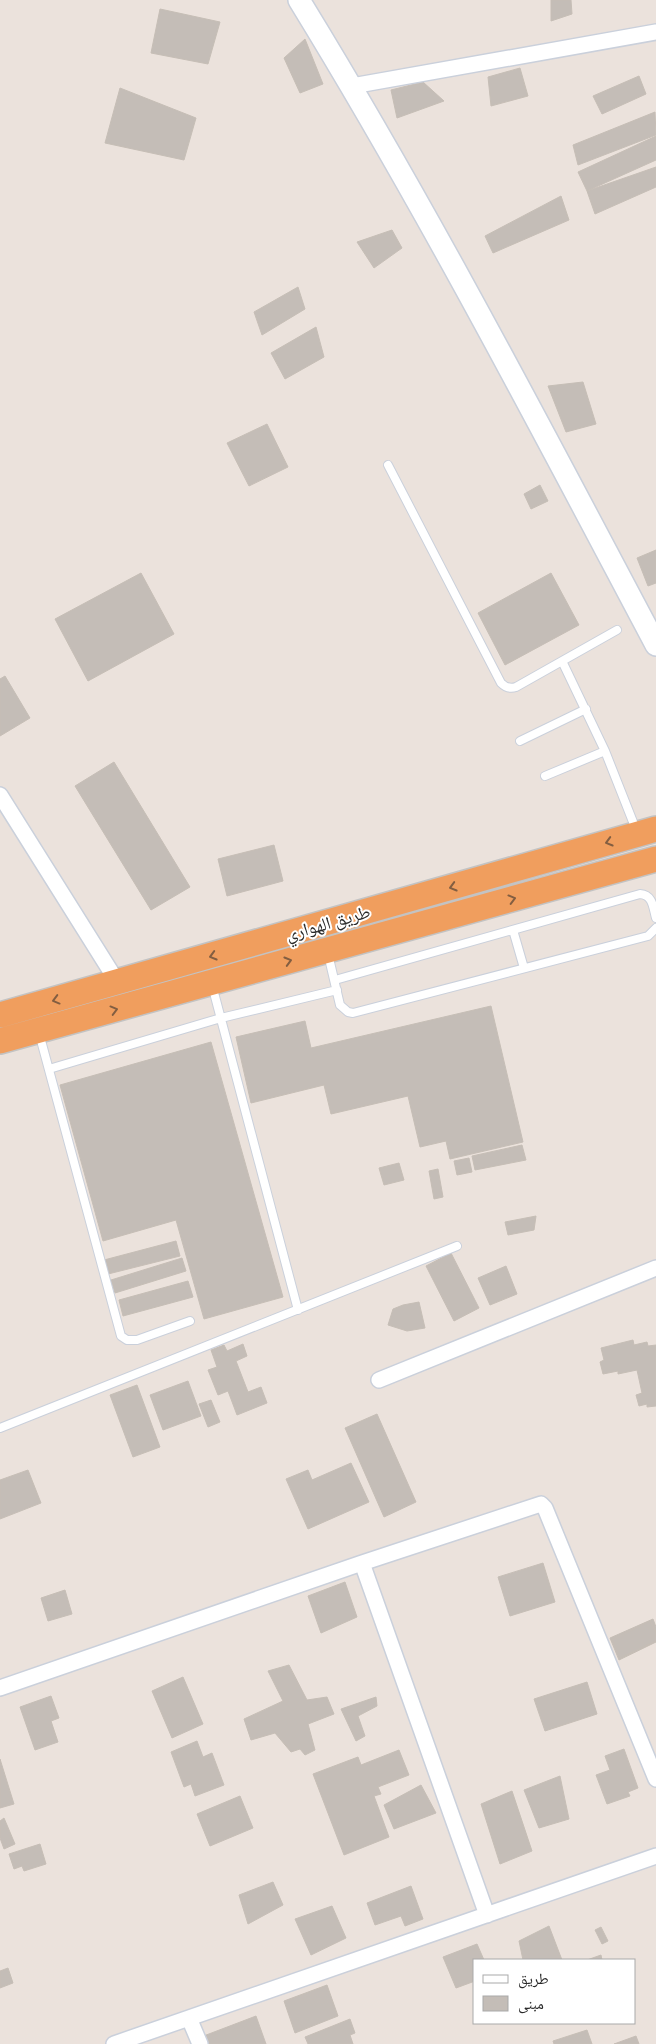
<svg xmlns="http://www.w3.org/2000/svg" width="656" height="2044" viewBox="0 0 656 2044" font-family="Figtree,'Noto Naskh Arabic',sans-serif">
<rect width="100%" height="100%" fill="#ebe2dc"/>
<path fill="#c4bdb7" stroke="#c6beb6" d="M551,0H571L572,14L551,21Z
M160,9L220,22L208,64L151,53Z
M305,39L323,84L300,93L284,58Z
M520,68L528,96L491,106L488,77Z
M639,76L646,94L602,114L593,96Z
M423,82L444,101L397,118L391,90Z
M120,88L196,118L184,160L105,143Z
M655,112L656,135L578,165L573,145Z
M656,136V160L587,191L578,172Z
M656,167V187L595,214L587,191Z
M561,196L569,220L493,253L485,236Z
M392,230L402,248L374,268L357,242Z
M298,287L305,309L262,335L254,312Z
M316,327L324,357L285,379L271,353Z
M583,382L596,424L566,432L548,386Z
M267,424L288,467L249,486L227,443Z
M540,485L548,501L531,509L524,494Z
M656,550V583L648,586L637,558Z
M141,573L174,634L88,681L55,619Z
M551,573L579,625L505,665L478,613Z
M5,676L30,718L0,736V679Z
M114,762L190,887L151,910L75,786Z
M274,845L283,881L227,896L218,859Z
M491,1006L523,1142L450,1159L446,1141L420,1147L408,1096L331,1114L324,1085L251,1103L236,1037L305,1021L311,1048Z
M211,1042L283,1297L204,1319L176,1220L103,1241L60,1085Z
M522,1145L526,1160L475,1170L472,1156Z
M469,1158L472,1172L457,1175L454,1161Z
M399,1163L404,1180L384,1185L379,1168Z
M438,1169L443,1197L434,1199L429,1171Z
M536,1216L534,1230L508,1235L505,1222Z
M176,1241L180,1256L108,1274L104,1260Z
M451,1253L479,1308L454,1321L426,1266Z
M182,1258L186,1271L115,1293L111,1280Z
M506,1266L517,1294L490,1305L478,1278Z
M188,1281L193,1297L123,1316L119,1300Z
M419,1302L425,1328L407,1331L388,1325L393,1309L403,1305Z
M633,1340L634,1345L647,1342L648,1346L656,1345V1406L647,1407V1404L639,1406L636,1395L642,1393L637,1370L618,1374V1371L603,1374L600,1362L604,1360L601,1348Z
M243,1344L247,1356L236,1361L248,1392L261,1387L267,1403L237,1415L228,1391L218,1395L208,1370L217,1367L211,1350L224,1345L227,1351Z
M188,1381L201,1416L163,1430L150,1395Z
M137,1385L160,1447L133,1457L110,1395Z
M211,1400L220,1422L208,1427L199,1404Z
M377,1414L416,1502L384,1517L345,1428Z
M351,1463L369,1502L308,1529L286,1479L308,1470L312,1480Z
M28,1470L41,1503L0,1519V1480Z
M543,1563L555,1602L510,1616L498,1577Z
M345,1582L357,1617L321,1633L308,1596Z
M65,1590L72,1614L48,1621L41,1598Z
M653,1619L656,1627V1642L619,1660L610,1638Z
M650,1621L656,1633V1641L620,1658L612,1640Z
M289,1665L307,1700L327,1697L334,1714L308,1724L315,1750L305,1755L300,1749L291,1752L275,1733L251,1740L244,1719L283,1701L268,1671Z
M183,1677L203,1724L172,1738L152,1691Z
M587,1682L597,1714L545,1731L534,1699Z
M51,1696L59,1718L51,1721L58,1742L35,1750L20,1707Z
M376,1697L377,1706L358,1716L365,1736L356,1741L341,1709Z
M197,1741L203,1757L212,1753L224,1785L195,1796L191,1784L184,1787L171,1752Z
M624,1749L638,1788L628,1792L630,1796L607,1804L596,1775L610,1770L605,1756Z
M399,1750L409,1775L378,1787L381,1794L374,1796L389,1837L344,1855L313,1774L358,1757L361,1765Z
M0,1759L14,1804L0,1808Z
M560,1776L569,1819L539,1828L524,1790Z
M421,1785L436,1813L394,1829L384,1805Z
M512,1791L532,1851L500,1864L481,1804Z
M240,1796L253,1828L210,1846L197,1814Z
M4,1818L15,1844L4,1849L0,1838V1821Z
M40,1844L46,1864L24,1871L22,1866L14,1869L9,1854Z
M273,1882L283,1905L248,1924L239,1895Z
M411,1886L423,1919L405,1926L401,1916L375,1925L367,1903Z
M332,1906L346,1938L311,1955L295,1919Z
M549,1926L562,1960H523L519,1941Z
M601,1927L608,1941L602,1944L595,1930Z
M477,1944L484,1960H475V1981L456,1988L443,1957Z
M601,1955L602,1960H587Z
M8,1968L13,1983L0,1988V1971Z
M327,1985L338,2016L295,2033L284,2001Z
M256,2016L266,2044H204L201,2037Z
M350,2019L355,2033L350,2035L353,2044H308L305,2037Z
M587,2030L592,2044H554L553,2041Z
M636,2036L639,2044H614Z"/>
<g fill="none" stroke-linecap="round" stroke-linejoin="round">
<g stroke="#cad0db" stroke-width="10">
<path id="service" d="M388,465L501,683C505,687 510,689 516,687L617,630
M562,661L605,751L637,832
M520,741L586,709
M545,776L605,751
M513,930L524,968
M328,954L340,1005L348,1012L353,1013L648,936L656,928
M335,980L640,894C653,895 653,907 656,918
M212,985L298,1310
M39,1033L121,1336L127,1340H137L190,1321
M49,1069L221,1018L337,990
M0,1428L457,1246"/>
</g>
<g stroke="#cad0db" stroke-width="18">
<path id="minor" d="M352,86L656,32
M0,795L118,983
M379,1380L656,1268
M362,1563L487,1915
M0,1688L362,1563L541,1504L545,1508L656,1779
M189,2018L200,2044
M114,2044L656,1856"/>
</g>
<g stroke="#cad0db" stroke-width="24">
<path id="secondary" d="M299,0C428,210 541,428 656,645"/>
</g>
<g stroke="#c3c3c3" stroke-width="28">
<path id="trunk" d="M0,1015L656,829
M0,1041L656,859"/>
</g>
<use href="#service" stroke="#fff" stroke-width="8"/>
<use href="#minor" stroke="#fff" stroke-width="15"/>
<use href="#secondary" stroke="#fff" stroke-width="21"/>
<use href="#trunk" stroke="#f09e5e" stroke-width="25"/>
</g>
<defs><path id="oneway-chevron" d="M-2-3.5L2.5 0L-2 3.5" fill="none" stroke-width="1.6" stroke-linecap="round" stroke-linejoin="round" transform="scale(1.25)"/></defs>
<g stroke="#835e41">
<use href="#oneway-chevron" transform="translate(609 842) rotate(164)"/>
<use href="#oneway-chevron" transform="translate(453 887) rotate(164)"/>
<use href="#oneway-chevron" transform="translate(512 899) rotate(-15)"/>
<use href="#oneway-chevron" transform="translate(213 956) rotate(164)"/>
<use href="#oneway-chevron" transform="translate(288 961) rotate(-16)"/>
<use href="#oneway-chevron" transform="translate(56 1000) rotate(165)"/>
<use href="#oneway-chevron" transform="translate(114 1010) rotate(-15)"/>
</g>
<g text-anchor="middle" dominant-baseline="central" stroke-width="4" stroke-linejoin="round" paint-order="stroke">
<g font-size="18" fill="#292929" stroke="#fff">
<text transform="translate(328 923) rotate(-16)">طريق الهواري</text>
</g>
</g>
<rect x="473" y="1959" width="162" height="65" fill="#ffffff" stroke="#a9a9a9"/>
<rect x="483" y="1975" width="25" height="8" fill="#ffffff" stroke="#a9a9a9"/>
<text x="518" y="1984" font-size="15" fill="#292929">طريق</text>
<rect x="483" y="1996" width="25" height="15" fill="#c4bdb7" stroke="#a9a9a9"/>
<text x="518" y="2009" font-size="15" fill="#292929">مبنى</text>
</svg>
